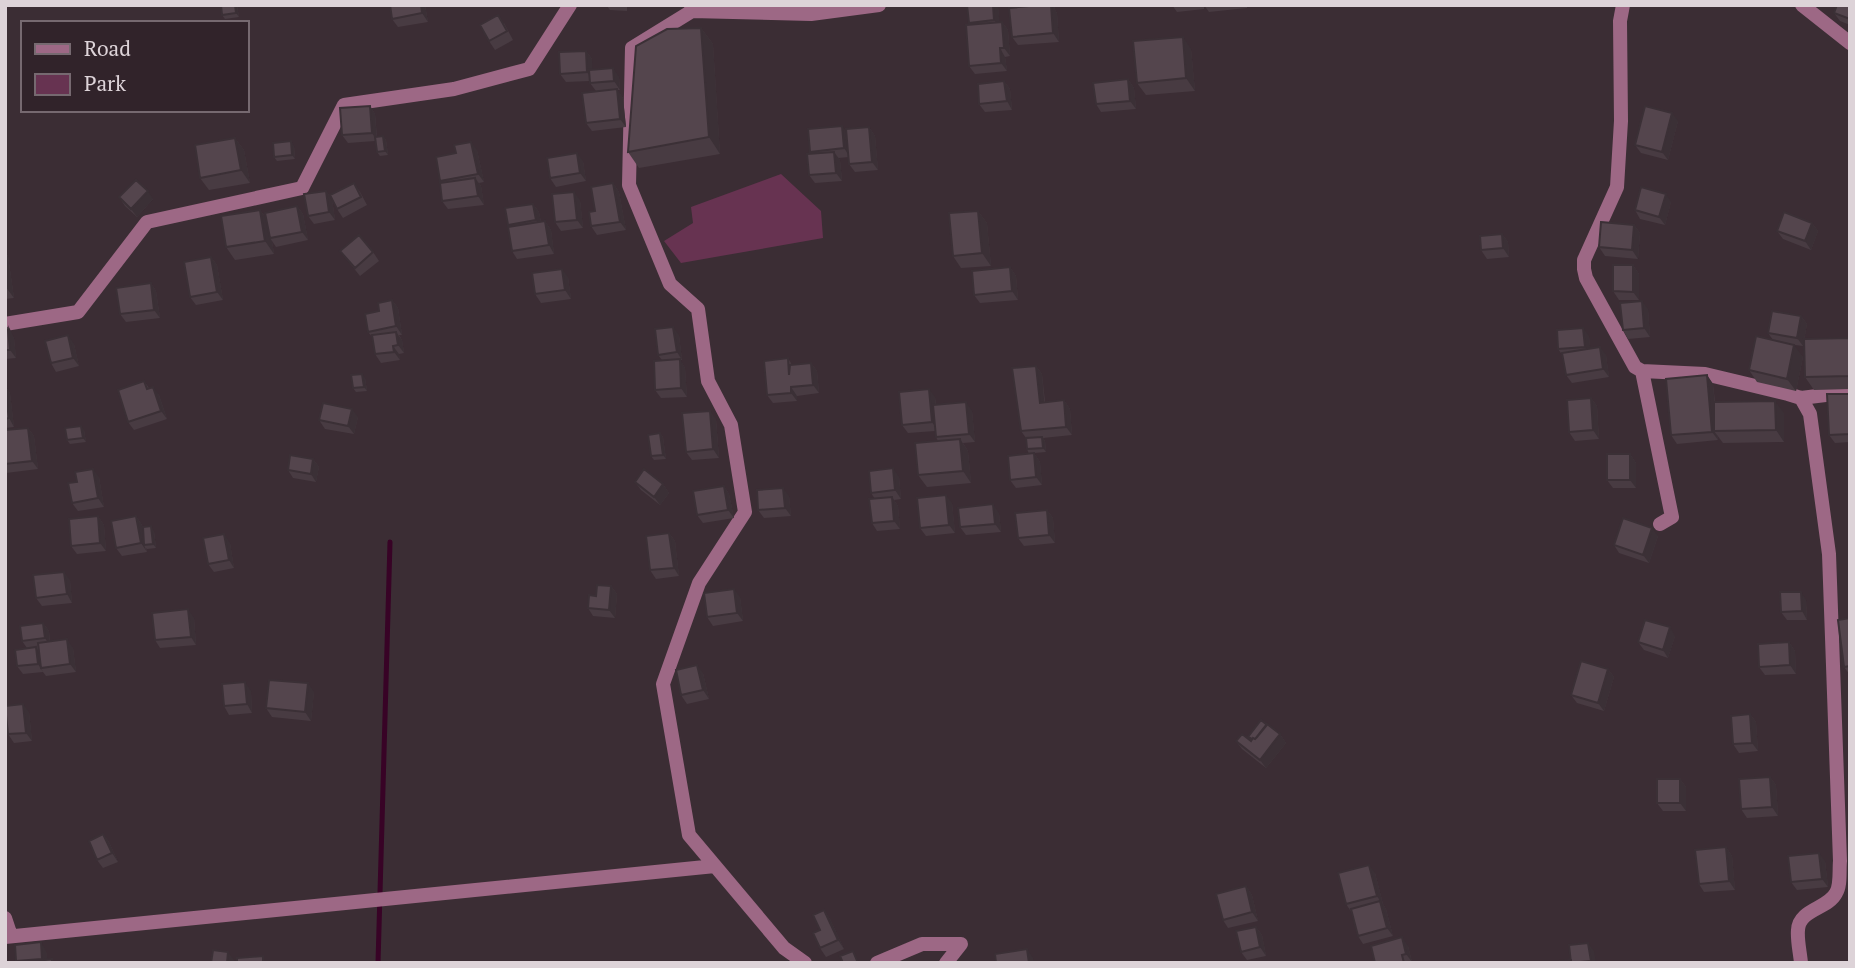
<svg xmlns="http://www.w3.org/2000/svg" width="1855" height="968" viewBox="0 0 1855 968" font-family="'PT Serif',serif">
<rect width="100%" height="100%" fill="#3b2d34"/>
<path fill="#673351" d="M781,174L821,211L823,238L681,263L664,241L693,223L691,207Z"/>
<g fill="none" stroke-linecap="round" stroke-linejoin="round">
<path stroke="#380326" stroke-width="5" d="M378,963L390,542"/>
<path stroke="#9d6885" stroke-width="14" d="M691,5L692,11L811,14L879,5
M1623,5L1620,21L1621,121L1617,187L1584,260V269L1586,278L1635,367L1642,371L1705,374L1788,394L1801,398L1810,414L1829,554L1840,861C1839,871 1841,885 1836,893C1828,909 1799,909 1798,930C1797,940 1800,952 1801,963
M1802,5L1850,43
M692,11L632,48L629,185L670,284L698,309L708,381L731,425L745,512L699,583L663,684L689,835L784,948L805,963
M5,324L78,312L147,222L302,188L344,105L454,89L529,69L570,5
M1642,371L1672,517L1660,524
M1801,398L1850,392
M5,918L11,936
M5,937L715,866
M877,963L922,944H961L946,963"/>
</g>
<path fill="#483b42" d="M221,5H237L239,17L225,19L222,15Z
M390,5H425L428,22L398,27L392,19Z
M627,5V11L610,10L607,6Z
M967,5H998L999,22H1002L1008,30L1010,56L1005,57L1007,71L975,74L969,66L970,25L969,23Z
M1011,5H1054L1055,10L1057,13L1059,42L1018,45L1012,37V8Z
M1172,5H1204V9L1177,12Z
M1204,5H1247V8L1209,12Z
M1850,5V25L1840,21L1834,13Z
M504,23L513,40L495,50L489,41Z
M701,28L713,44L720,154L639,168L628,152Z
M1191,49L1195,91L1146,95L1137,83Z
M586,51L592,59V70L619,77L620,90H617L623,98L626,127L592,131L586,123L596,91L590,83V81L566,82L560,74Z
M1128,79L1134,88L1136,109L1101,112L1096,104Z
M1004,81L1010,89L1012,110L985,112L979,104Z
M370,106L375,114L377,137L383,136L386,140L388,155L380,156L377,152L375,141L348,143L342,135Z
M1678,121L1668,160L1641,153L1635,145Z
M869,127L875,136L878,170L855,172L849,164V157L838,158L840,160L842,181L815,183L809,175L812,154L810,152L846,132Z
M235,138L244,150L250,183L209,190L200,178Z
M294,146L295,159L277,161L274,157Z
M477,150L484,182L479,183L481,186L484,205L448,209L442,201L441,183L440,181Z
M583,161L586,181L556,187L550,178Z
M354,183L360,192L367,205L343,218L337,209Z
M613,183L619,192L626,230L597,235L591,226L595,211Z
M326,191L332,199L335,220L314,224L308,216Z
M119,197L153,199L137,217L125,206Z
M580,200L583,228L561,231L555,222Z
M1671,202L1665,225L1640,219L1635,210Z
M533,204L539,212L541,222L545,221L551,230L554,254L517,259L512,251L509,227L508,225Z
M297,206L303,214L308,240L276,247L272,241L274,254L235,260L226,247L260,210L266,218Z
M978,211L987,223L991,266L961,268L953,256Z
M1812,223L1818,231L1811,250L1783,239L1777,231Z
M1634,225L1640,233L1638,259L1605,256L1599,247Z
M1502,234L1508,242L1509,257L1487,259L1481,250Z
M340,251L373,252L379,261L360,276Z
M5,252L8,256L14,298L5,299Z
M211,257L217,265L223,300L196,305L190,297Z
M1633,265L1639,274V300H1619L1613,291Z
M1010,267L1016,276L1018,300L980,303L974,295Z
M568,277L571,299L541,303L535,294Z
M151,283L156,291L160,318L126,322L120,314Z
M392,300L398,308L402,335H399L402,340L404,353L399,354L400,360L381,363L375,354L373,338L368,332L379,311Z
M1648,309L1650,337L1628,339L1623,330Z
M1801,316L1807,324L1803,346L1788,344L1803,357L1796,391L1757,382L1749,370L1773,340L1768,333Z
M5,325L10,329L11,334L14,338L16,358L5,359Z
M679,335L682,360H680L685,368L687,397L661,398L655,390L662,360L658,355Z
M1589,336L1590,348L1606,355L1609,377L1572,383L1566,375L1563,356L1558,349Z
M1850,338V389L1814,390L1805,377Z
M74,344L79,366L56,372L51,363Z
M788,358L792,365L811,363L817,371L819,393L797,396V401L773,403L767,395Z
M1036,366L1042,374L1045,402L1064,400L1070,409L1072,435L1043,438L1045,441L1046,452L1034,453L1040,462L1042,485L1016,488L1010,480L1029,454L1027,449L1026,438L1021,431Z
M1707,375L1713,384L1715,402L1784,413V442L1723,443L1717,435L1718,440L1677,444L1671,435Z
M365,378L367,391L356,392L353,388Z
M144,381L149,388L159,395L167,419L134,430L128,422Z
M5,386L10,393L14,427L5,428Z
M1850,394V442L1835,443L1829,435Z
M935,397L936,405L972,411L975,442L963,443L968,451L971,483L927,487L918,475L938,441L936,437L935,431L908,433L902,425Z
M1591,398L1597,406L1599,439L1575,441L1569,432Z
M358,417L354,434L325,429L319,420Z
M716,419L719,458L692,460L686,452Z
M28,428L34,436L38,469L6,473L5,471V430Z
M84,430L86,442L70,444L67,440Z
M660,433L663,437L666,459L654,460L651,456Z
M1630,454L1636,463V488H1613L1607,480Z
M313,459L319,467L316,482L293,478L288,470Z
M99,477L104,507L78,511L72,503Z
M899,477L901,499L894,500L898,506L900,529L877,531L872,523L875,499L871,493Z
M635,482L663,484L669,493L660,505L641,490Z
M724,486L729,494L734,518L703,523L697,515Z
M789,496L791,516L764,518L758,510Z
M952,503L955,533L926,536L920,528Z
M1047,510L1053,518L1055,543L1024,546L1018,538Z
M999,513L1001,532L966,535L960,527Z
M98,516L104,525L106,551L77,554L71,546Z
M136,516L142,525L143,528L154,531L156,548L147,549L146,548L147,552L122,556L116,548Z
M669,533L675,541L679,576L656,579L650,570Z
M1658,536L1649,563L1619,553L1614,545Z
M230,543L234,568L214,572L208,564Z
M70,580L72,603L42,606L36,598Z
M611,586L617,594L615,618L593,616L588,608L596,596Z
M740,597L743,621L713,626L707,617Z
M1806,600L1807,620H1787L1781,612Z
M194,618L196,645L160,648L155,640Z
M1850,618V675L1844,667Z
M43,623L49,631L50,641L73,648L76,672L46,676L43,672L23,674L17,666L27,648L22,641Z
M1675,636L1668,658L1644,650L1638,642Z
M1789,642L1795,651L1796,674L1765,675L1759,667Z
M1608,669L1614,677L1604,711L1577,703L1571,695Z
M703,673L709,699L687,704L681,695Z
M251,691L252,713L229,715L224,706Z
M314,692L311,721L272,717L266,708Z
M29,712L32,741L14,743L8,734Z
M1750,714L1756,722L1758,751L1739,753L1733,744Z
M1280,734L1286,743L1266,768L1242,749L1236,741L1251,740L1248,737Z
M1770,777L1776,785L1778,816L1747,818L1741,809Z
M1680,779L1686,787V811H1663L1657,803Z
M103,834L109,842L118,862L103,868L97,860Z
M1726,847L1732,856L1735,890L1704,892L1699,884Z
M1825,861L1828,887L1797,890L1791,882Z
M1375,873L1383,904L1386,909L1393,936L1363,944L1358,936L1352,913L1346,904Z
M1246,886L1252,895L1258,921L1228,928L1223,920Z
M824,910L830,919L844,949L826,957L820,948V930Z
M1256,927L1262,935L1266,956L1247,960L1241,952Z
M1408,946L1412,962L1375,963Z
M46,951L47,960L52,959L54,963H17L16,961Z"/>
<path fill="#3b3036" d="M235,5H237L239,17L236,13Z
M421,5H425L428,22L422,13Z
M993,5H998L1000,28L994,20Z
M1051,5H1054L1055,10L1057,13L1059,42L1053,33Z
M1002,22L1008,30L1010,56L1004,48Z
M701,28L713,44L720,154L709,137Z
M1183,37L1191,49L1195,91L1186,78Z
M1000,48L1005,57L1007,71L1001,63Z
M586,51L592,59L593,81L587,72Z
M613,68L619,77L620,90L614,81Z
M1128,79L1134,88L1136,109L1130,101Z
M1004,81L1010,89L1012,110L1007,101Z
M617,89L623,98L626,127L620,119Z
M370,106L375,114L377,141L372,133Z
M1672,113L1678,121L1668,160L1662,152Z
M842,126L848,134L850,157L844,148Z
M869,127L875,136L878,170L872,162Z
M383,136L386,140L388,155L385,151Z
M235,138L244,150L250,183L241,170Z
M291,141L294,146L295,159L292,155Z
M471,142L477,150L484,182L478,174Z
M834,152L840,160L842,181L836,173Z
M577,153L583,161L586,181L580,173Z
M475,178L481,186L484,205L478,196Z
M613,183L619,192L626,230L620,222Z
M148,191L153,199L137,217L131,209Z
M326,191L332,199L335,220L329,212Z
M574,192L580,200L583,228L577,220Z
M1666,194L1671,202L1665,225L1659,217Z
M533,204L539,212L542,228L536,220Z
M297,206L303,214L308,240L302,232Z
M260,210L269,222L270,238L272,241L274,254L265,241Z
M978,211L987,223L991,266L982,253Z
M545,221L551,230L554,254L549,245Z
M1812,223L1818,231L1811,250L1805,241Z
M1634,225L1640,233L1638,259L1632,250Z
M1502,234L1508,242L1509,257L1503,248Z
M5,252L8,256L14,298L5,286Z
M211,257L217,265L223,300L217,292Z
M1633,265L1639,274V300L1633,292Z
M1010,267L1016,276L1018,300L1012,291Z
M562,269L568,277L571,299L565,290Z
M151,283L156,291L160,318L154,310Z
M392,300L398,308L402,335L396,326Z
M1642,301L1648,309L1650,337L1644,328Z
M1801,316L1807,324L1803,346L1797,338Z
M8,325L14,338L16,358L10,350Z
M673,327L679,335L682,360L677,352Z
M1583,328L1589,336L1591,355L1585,347Z
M396,332L402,340L404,353L398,345Z
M68,335L74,344L79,366L73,358Z
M1794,345L1803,357L1796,391L1787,379Z
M393,346L399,354L400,360L394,352Z
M1600,347L1606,355L1609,377L1603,369Z
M680,359L685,368L687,397L681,388Z
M811,363L817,371L819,393L813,385Z
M1036,366L1042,374L1045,411L1040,403Z
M362,374L365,378L367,391L364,387Z
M1707,375L1713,384L1717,431H1714L1717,435L1718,440L1712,432Z
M5,386L10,393L14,427L9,418Z
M153,387L159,395L167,419L161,411Z
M791,387L797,396V401L791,393Z
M929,389L935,397L938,431L932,422Z
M1591,398L1597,406L1599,439L1593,430Z
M1064,400L1070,409L1072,435L1066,427Z
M1775,401L1784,413V442L1776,430Z
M966,402L972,411L975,442L969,434Z
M352,409L358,417L354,434L348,426Z
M710,411L716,419L719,458L713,449Z
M81,426L84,430L86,442L83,438Z
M28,428L34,436L38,469L32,461Z
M660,433L663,437L666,459L663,455Z
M1042,437L1045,441L1046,452L1043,448Z
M960,439L968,451L971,483L963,471Z
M1034,453L1040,462L1042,485L1036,477Z
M1630,454L1636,463V488L1630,480Z
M313,459L319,467L316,482L311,474Z
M893,468L899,477L901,499L895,490Z
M93,469L99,477L104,507L98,498Z
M663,484L669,493L660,505L654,497Z
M724,486L729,494L734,518L728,510Z
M783,488L789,496L791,516L785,508Z
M946,495L952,503L955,533L949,525Z
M892,497L898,506L900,529L894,521Z
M993,504L999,513L1001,532L995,524Z
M1047,510L1053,518L1055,543L1049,535Z
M98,516L104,525L106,551L100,543Z
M136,516L142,525L146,545H144L147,552L141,543Z
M151,526L154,531L156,548L153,544Z
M1652,528L1658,536L1649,563L1643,555Z
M669,533L675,541L679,576L674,568Z
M224,534L230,543L234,568L229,560Z
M64,572L70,580L72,603L67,594Z
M611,586L617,594L615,618L609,610Z
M734,589L740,597L743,621L737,613Z
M1801,592L1806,600L1807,620L1802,611Z
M188,609L194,618L196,645L191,637Z
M43,623L49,631L50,646L45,638Z
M1670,627L1675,636L1668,658L1663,650Z
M67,639L73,648L76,672L70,664Z
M1789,642L1795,651L1796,674L1790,665Z
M36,647L42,656L41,668L43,672L38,664Z
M697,665L703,673L709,699L703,690Z
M1608,669L1614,677L1604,711L1598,703Z
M245,682L251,691L252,713L247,704Z
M308,683L314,692L311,721L305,712Z
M23,704L29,712L32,741L26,733Z
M1750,714L1756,722L1758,751L1752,743Z
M1280,734L1286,743L1266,768L1260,760Z
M1770,777L1776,785L1778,816L1772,807Z
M1680,779L1686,787V811L1680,803Z
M103,834L109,842L118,862L112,853Z
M1726,847L1732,856L1735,890L1729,881Z
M1819,853L1825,861L1828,887L1822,879Z
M1369,865L1375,873L1383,904L1386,909L1393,936L1387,928L1380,901L1377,896Z
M1246,886L1252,895L1258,921L1252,912Z
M824,910L830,919L844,949L838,940Z
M1256,927L1262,935L1266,956L1260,947Z
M1402,937L1408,946L1412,962L1406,954Z
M41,942L46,951L48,963H45L42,959Z
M1588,943L1594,951L1596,963H1592L1591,961Z
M1027,949L1033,958L1034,963H1029Z
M228,952L234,960V963H227Z"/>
<path fill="#54454d" stroke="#3b3036" stroke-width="2" d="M221,5H235L236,13L222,15Z
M390,5H421L422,13L392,19Z
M607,5H624V6H607Z
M967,5H993L994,20L969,23Z
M1040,5H1051L1053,33L1012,37L1009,8Z
M1837,5H1850V19L1834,13Z
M498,15L507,31L489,41L480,25Z
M1002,22L1004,48H1000L1001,63L969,66L966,25Z
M701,28L709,137L628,152L636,46L667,29Z
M1183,37L1186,78L1137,83L1133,41Z
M586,51L587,72L560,74L559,52Z
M613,68L614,81L590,83L589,70Z
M1128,79L1130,101L1096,104L1093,83Z
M1004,81L1007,101L979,104L978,84Z
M617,89L620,119L586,123L582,93Z
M370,106L372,133L342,135L340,108Z
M1645,106L1672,113L1662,152L1635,145Z
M842,126L844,148L810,152L808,129Z
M869,127L872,162L849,164L846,129Z
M383,136L385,151L377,152L375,137Z
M235,138L241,170L200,178L195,145Z
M291,141L292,155L274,157L273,143Z
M471,142L478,174L440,181L436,157L456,153L454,145Z
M834,152L836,173L809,175L807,154Z
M577,153L580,173L550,178L547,158Z
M475,178L478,196L442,201L440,183Z
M136,180L148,191L131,209L119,197Z
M354,183L361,197L337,209L330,195Z
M613,183L620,222L591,226L589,212L595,211L591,187Z
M1641,187L1666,194L1659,217L1635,210Z
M326,191L329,212L308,216L304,194Z
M574,192L577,220L555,222L552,194Z
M533,204L536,220L508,225L505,208Z
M297,206L302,232L270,238L265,213Z
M260,210L265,241L226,247L221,216Z
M978,211L982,253L953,256L949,213Z
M1784,212L1812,223L1805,241L1777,231Z
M545,221L549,245L512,251L508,227Z
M1601,222L1634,225L1632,250L1599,247Z
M1502,234L1503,248L1481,250L1480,236Z
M359,235L373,252L355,268L340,251Z
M211,257L217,292L190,297L184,262Z
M1613,265H1633V292L1613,291Z
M1010,267L1012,291L974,295L972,271Z
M562,269L565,290L535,294L532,273Z
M151,283L154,310L120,314L116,288Z
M392,300L396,326L368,332L365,314L379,311L378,303Z
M1642,301L1644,328L1623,330L1620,303Z
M1772,311L1801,316L1797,338L1768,333Z
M673,327L677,352L658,355L655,329Z
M1583,328L1585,347L1558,349L1557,330Z
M5,330H8L10,350H5Z
M396,332L398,345L393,346L394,352L375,354L372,335Z
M68,335L73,358L51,363L45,341Z
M1756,336L1794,345L1787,379L1749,370Z
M1850,338V376L1805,377L1804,339Z
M1600,347L1603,369L1566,375L1562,353Z
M788,358L789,375L790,365L811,363L813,385L791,387V393L767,395L764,361Z
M680,359L681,388L655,390L654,361Z
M1036,366L1040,403L1064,400L1066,427L1021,431L1012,368Z
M362,374L364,387L353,388L351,375Z
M1707,375L1712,432L1671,435L1666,379Z
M144,381L147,389L153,387L161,411L128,422L118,390Z
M929,389L932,422L902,425L899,392Z
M5,391L9,418L5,419Z
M1827,394H1850V434L1829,435Z
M1591,398L1593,430L1569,432L1567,400Z
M1775,401L1776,430L1714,431V402Z
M966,402L969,434L936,437L933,405Z
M323,403L352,409L348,426L319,420Z
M710,411L713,449L686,452L682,413Z
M81,426L83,438L67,440L65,428Z
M28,428L32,461L5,464V430Z
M660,433L663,455L651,456L648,435Z
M1042,437L1043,448L1027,449L1026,438Z
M960,439L963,471L918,475L915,443Z
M1034,453L1036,477L1010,480L1008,456Z
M1607,454H1630V480H1607Z
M290,455L313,459L311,474L288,470Z
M893,468L895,490L871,493L869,471Z
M93,469L98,498L72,503L68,483L77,482L75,472Z
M644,469L663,484L654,497L635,482Z
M724,486L728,510L697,515L693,491Z
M783,488L785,508L758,510L757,490Z
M946,495L949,525L920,528L917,498Z
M892,497L894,521L872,523L869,499Z
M993,504L995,524L960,527L958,508Z
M1047,510L1049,535L1018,538L1015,513Z
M98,516L100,543L71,546L69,519Z
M136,516L141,543L116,548L111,521Z
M1623,518L1652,528L1643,555L1614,545Z
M151,526L153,544L144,545L143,527Z
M669,533L674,568L650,570L646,536Z
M224,534L229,560L208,564L203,538Z
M64,572L67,594L36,598L33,575Z
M597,585L611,586L609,610L588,608L589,595L596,596Z
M734,589L737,613L707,617L704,593Z
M1780,592H1801L1802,611L1781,612Z
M188,609L191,637L155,640L152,613Z
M1850,618V666L1844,667L1838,620Z
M1645,620L1670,627L1663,650L1638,642Z
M43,623L45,638L22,641L20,626Z
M67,639L70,664L41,668L38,643Z
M1789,642L1790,665L1759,667L1758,644Z
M36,647L38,664L17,666L15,650Z
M1581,661L1608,669L1598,703L1571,695Z
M697,665L703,690L681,695L676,670Z
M269,680L308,683L305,712L266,708Z
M245,682L247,704L224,706L222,684Z
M23,704L26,733L8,734L5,706Z
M1750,714L1752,743L1733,744L1731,716Z
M1261,720L1267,725L1257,737L1255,739L1253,738L1252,739L1248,737Z
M1267,724L1280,734L1260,760L1236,741L1242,734L1251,741L1253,738L1255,739Z
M1770,777L1772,807L1741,809L1739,779Z
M1657,779H1680V803H1657Z
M103,834L112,853L97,860L89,841Z
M1726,847L1729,881L1699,884L1695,850Z
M1819,853L1822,879L1791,882L1788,856Z
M1369,865L1377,896L1346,904L1338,873Z
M1246,886L1252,912L1223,920L1216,894Z
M1380,901L1387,928L1358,936L1351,909Z
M824,910L838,940L820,948L813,933L820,930L813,915Z
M1256,927L1260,947L1241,952L1236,931Z
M1402,937L1406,954L1402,955L1404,963H1375L1371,946Z
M41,942L42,959L16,961L15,945Z
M1588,943L1591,961L1571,963L1569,945Z
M1027,949L1029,963H996L995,954Z
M213,950L228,952L227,963H211Z
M853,951L858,963H843L840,956Z
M263,956V963H237V958Z
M52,959V963H22Z
M1571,960V963H1560V961Z"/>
<rect width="1855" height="968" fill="none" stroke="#ddd3d8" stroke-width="14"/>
<rect x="21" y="21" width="228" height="91" fill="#31232a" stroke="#766970" stroke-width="2"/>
<rect x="35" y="44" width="35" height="10" fill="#9d6885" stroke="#766970" stroke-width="2"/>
<text x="84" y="56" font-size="21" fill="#ddd3d8">Road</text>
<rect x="35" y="74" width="35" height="21" fill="#673351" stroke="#766970" stroke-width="2"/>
<text x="84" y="91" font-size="21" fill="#ddd3d8">Park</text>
</svg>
